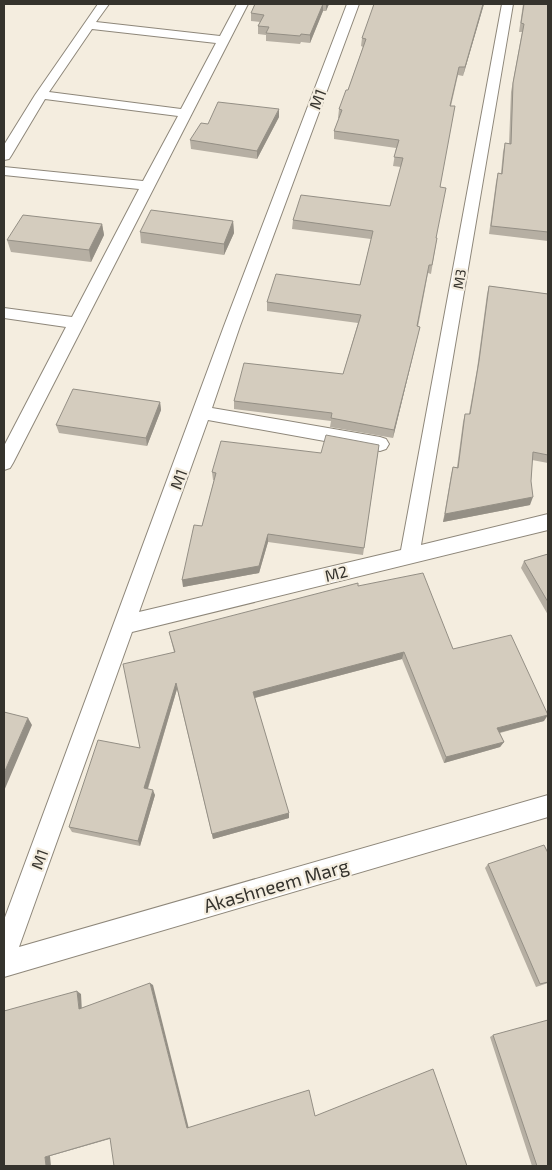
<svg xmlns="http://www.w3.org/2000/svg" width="552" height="1170" viewBox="0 0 552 1170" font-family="'Exo 2',sans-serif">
<rect width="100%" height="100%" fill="#f4eddf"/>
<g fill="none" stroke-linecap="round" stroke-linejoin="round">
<g stroke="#8e877a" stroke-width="2">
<path id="street" d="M98,4H109L96,22L220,36L237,4H248L13,463L10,468L4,470V446L66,327L4,318V308L72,317L139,189L4,175V167L143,181L178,116L45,99L11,156L9,159L4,160V145L35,95ZM92,29L216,43L181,109L49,92Z
M347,4H359L240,326L212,408L380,437L386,439L389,444L386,449L380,451L208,420L139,612L401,550L502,4H513L421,545L548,514V530L132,632L19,947L548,795V817L4,977V920L224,326Z"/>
</g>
<use href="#street" fill="#fff" fill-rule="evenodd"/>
</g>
<path fill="#b6afa3" d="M255,4H329L326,11H323L310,43L301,42L300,44L266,41V35L258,34V26L260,22L251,21V13Z
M484,4L463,76L458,75L451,106L440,187L436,238H437L431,274L428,273L418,327H420L418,335L393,438L330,427L331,421L234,409V401L343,374L358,323L267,311V302L360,285L371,239L292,229L293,220L390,206L401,167L393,166L396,148L334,139V131L339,118H338L339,109L348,90L363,47L361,46L362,38Z
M523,4H548V241L489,234L496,182L498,173H501L503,152L505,143L509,144L511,92L522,32H519Z
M279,117L257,159L191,149L190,140L208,124Z
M233,221L234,233L224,255L141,243L140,232Z
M102,224L104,235L91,262L11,252L7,240Z
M489,286L548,294V463L532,460L531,481L530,505L443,522L451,475L453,467H457L463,422L465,414H469L477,369L487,294Z
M160,402L161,410L147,446L59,433L56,425Z
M379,445L363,555L268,542L259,573L183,587L202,526L214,480H213L212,472L321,453Z
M548,554V615L521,568L524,561Z
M358,586L453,649L544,721L500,733L504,742L500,747L444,763L402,659L255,698L289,818L213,839L177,689L148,789L155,795L140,846L72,832L69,827L140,748L174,652L169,632Z
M548,853V983L536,987L485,868L488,864Z
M493,1035L548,1166H532L490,1037Z"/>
<path fill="#948f85" d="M323,4V11L310,43V35Z
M326,4H329L326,11Z
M483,4H484L463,76L465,67Z
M279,109V117L257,159V151Z
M233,221L234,233L224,255V244Z
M102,224L104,235L91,262L89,250Z
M420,327L418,335L393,438L394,430Z
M160,402L161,410L147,446L146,438Z
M533,497L530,505L443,522L445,514Z
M268,534V542L259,573L183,587L182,580Z
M404,652L402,659L254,698L253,692Z
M176,683L177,689L146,794L144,788Z
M548,715L544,721L494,734L497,728Z
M28,718L32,725L4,791V773Z
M504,742L500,747L444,763L446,757Z
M153,790L155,795L140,846L138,841Z
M289,813V818L213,839L212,834Z
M150,983L153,985L189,1129L187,1128Z
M77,991L81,994L82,1012L79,1009Z
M110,1138H113L50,1156L51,1166H46L45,1157Z"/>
<path fill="#d4ccbe" stroke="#948f85" d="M255,4H323L310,35L301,34L300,36L266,33L269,27L258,26L264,15L251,13Z
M374,4H483L465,67H459L450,106H455L440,187L446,188L436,238H437L432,265H429L417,326L420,327L394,430L331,418L332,413L234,401L244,363L343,374L361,315L267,302L276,274L360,285L373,231L293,220L301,195L390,206L403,158L394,157L399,140L334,131L342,110L339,109L346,90H348L366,39L362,38Z
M524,4H548V232L491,226L498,173L502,174L505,143L511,144L513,83L524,24L521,23Z
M218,102L279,109L257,151L190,140L201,123L208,124Z
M151,210L233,221L224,244L140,232Z
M23,215L102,224L89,250L7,240Z
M489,286L548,294V455L533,452L531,481L533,497L445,514L453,467L458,468L465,414H470L479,361Z
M73,389L160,402L146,438L56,425Z
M326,435L379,445L364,548L268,534L259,566L182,580L194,525L202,526L216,473L212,472L221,441L321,453Z
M548,554V602L524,561Z
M423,573L453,649L511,635L548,715L497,728L504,742L446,757L404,652L253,692L289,813L212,834L176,683L144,788L153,790L138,841L69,827L98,740L140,748L123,664L175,652L169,632L358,583V586Z
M4,712L28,718L4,773Z
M544,845L548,853V982L540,984L488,864Z
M150,983L187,1128L309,1090L315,1116L433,1069L467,1166H114L110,1138L45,1157L46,1166H4V1011L77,991L79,1009Z
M548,1020V1166H537L493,1035Z"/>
<g text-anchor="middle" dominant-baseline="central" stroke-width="4.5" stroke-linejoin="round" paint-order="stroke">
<g font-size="14" fill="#35332d" stroke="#f4eddf">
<text transform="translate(459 279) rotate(-80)">M3</text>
</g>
<g font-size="16" fill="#35332d" stroke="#f4eddf">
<text transform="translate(317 99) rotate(-69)">M1</text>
<text transform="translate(178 479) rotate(-70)">M1</text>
<text transform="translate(336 573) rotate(-14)">M2</text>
<text transform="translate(39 859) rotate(-70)">M1</text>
</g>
<g font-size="19" fill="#35332d" stroke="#f4eddf">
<text transform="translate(276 885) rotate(-16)">Akashneem Marg</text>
</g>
</g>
<rect width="552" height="1170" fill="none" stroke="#35332d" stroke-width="10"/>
</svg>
